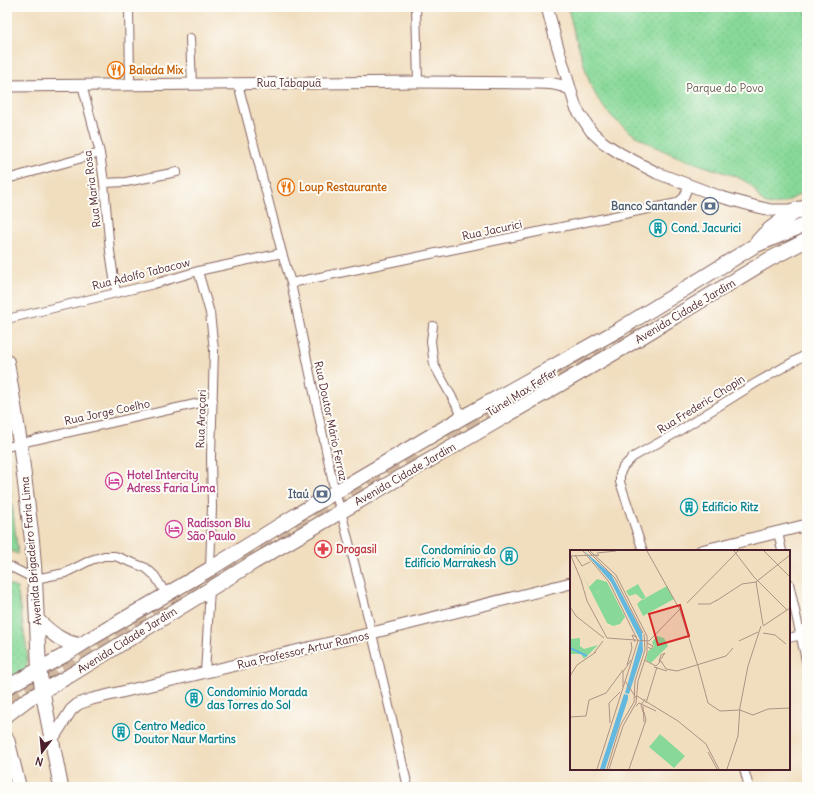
<svg xmlns="http://www.w3.org/2000/svg" width="814" height="794" viewBox="0 0 814 794" font-family="Delius,sans-serif">
<defs>
<pattern id="green-dots" width="8" height="8" patternUnits="userSpaceOnUse"><rect width="8" height="8" fill="#88d999"/><path d="M2 2h.1M6 6h.1" fill="none" stroke="#77ba84" stroke-width="1.8" stroke-linecap="round"/></pattern>
</defs>
<rect width="100%" height="100%" fill="#fdfcf7"/>
<filter id="ink" filterUnits="userSpaceOnUse"><feTurbulence type="fractalNoise" baseFrequency=".025" numOctaves="2"/><feDisplacementMap in="SourceGraphic" scale="8" xChannelSelector="R" yChannelSelector="G"/><feConvolveMatrix kernelMatrix="1 2 1 2 8 2 1 2 1" color-interpolation-filters="sRGB"/></filter>
<filter id="wash" filterUnits="userSpaceOnUse"><feTurbulence type="fractalNoise" baseFrequency=".012" numOctaves="4" result="noise"/><feDisplacementMap in="SourceGraphic" scale="16" xChannelSelector="R" yChannelSelector="G"/><feGaussianBlur stdDeviation="0.9" result="paint"/><feColorMatrix in="noise" values="0 0 0 0 0 0 0 0 0 0 0 0 0 0 0 0 0 1.4 0 .05"/><feComposite in="paint" operator="in"/></filter>
<g filter="url(#wash)">
<rect width="100%" height="100%" fill="#f1debf"/>
<path fill="url(#green-dots)" stroke="#697c62" d="M568,7H807V190C795,197 776,211 763,202C759,199 757,193 754,189C749,183 742,179 735,176C689,161 633,146 602,105C591,90 586,72 581,54C576,39 571,23 568,7Z
M7,462L18,554L7,550Z
M7,584L17,588L27,651V665L23,673L7,680Z"/>
</g>
<g filter="url(#ink)">
<g fill="none" stroke-linecap="round" stroke-linejoin="round">
<path stroke="#d0b8a1" stroke-width="14" stroke-dasharray="14 7" stroke-linecap="butt" d="M450,440L636,329
M7,698L422,453"/>
<g stroke="#84625f" stroke-width="10">
<path id="street" d="M129,7L130,84
M416,7L418,82
M190,38L192,84
M238,84L282,253L291,283L335,493L341,511L369,621L408,787
M82,85L100,153L104,183L110,251L116,292
M7,179L100,153
M104,183L126,182L177,172
M198,271L210,313L214,350L211,456L212,507L210,569
M291,283L677,203L684,197L689,185
M7,319L154,284L198,271L282,253
M433,326L431,341L434,365L463,417
M7,447L34,440L213,400
M778,532L782,551
M643,551L620,482V474L623,467L633,457L674,434L754,384L807,354
M7,565L35,579L65,573L91,560L104,556H115L146,568L155,576L166,594
M789,583L807,665
M789,638L801,635
M205,673L210,589
M744,769L749,787"/>
</g>
<g stroke="#84625f" stroke-width="13">
<path id="secondary" d="M547,7L556,41L576,108L591,131L604,143L621,154L657,173L721,197L754,206L771,210H790L799,207
M7,86L418,82L535,83C549,83 557,83 570,89
M701,551L807,525
M52,740L71,710L78,704L92,699L372,633L571,583"/>
</g>
<g stroke="#84625f" stroke-width="16">
<path id="highway" d="M758,241C771,225 789,216 807,206
M7,362L20,443L32,540L35,579L39,669L45,705L61,787
M37,620C52,633 60,642 80,645
M7,687L63,656L90,639L210,569L298,514L463,417L620,329L754,246L807,224
M7,715L28,699L69,676L254,562L628,345L768,260L807,240
M7,739L19,787"/>
</g>
<use href="#street" stroke="#fff" stroke-width="8"/>
<use href="#secondary" stroke="#fff" stroke-width="11"/>
<use href="#highway" stroke="#fff" stroke-width="14"/>
</g>
</g>
<defs>
<g id="restaurant-ring" transform="scale(0.9)"><circle r="9.5" fill="#fdfcf7" stroke="#e8710a" stroke-width="1.5"/><path d="M-5-6h1v4h1v-4h1v4h1v-4h1v5L-1.5 .5V6h-2V.5L-5-1ZM5-6V6H3V1.5H1.5Q1.5-4 5-6Z" fill="#e8710a"/></g>
<g id="bank-ring" transform="scale(0.9)"><circle r="9.5" fill="#fdfcf7" stroke="#5c6f8a" stroke-width="1.5"/><path d="M-6-4H6V4H-6ZM0-2.3a2.3 2.3 0 1 0 0 4.6a2.3 2.3 0 1 0 0-4.6Z" fill="#5c6f8a"/></g>
<g id="building-ring" transform="scale(0.9)"><circle r="9.5" fill="#fdfcf7" stroke="#0f9aa8" stroke-width="1.5"/><path d="M-4-6H4V6H1V3H-1V6H-4ZM-2.5-4.3h1.7v1.8h-1.7ZM.8-4.3h1.7v1.8H.8ZM-2.5-1h1.7V.8h-1.7ZM.8-1h1.7V.8H.8Z" fill="#0f9aa8"/></g>
<g id="hotel-ring" transform="scale(0.9)"><circle r="9.5" fill="#fdfcf7" stroke="#d1479c" stroke-width="1.5"/><path d="M-6-4.5h1.5V1H6V5H4.5V3h-9V5H-6ZM-4 0a1.8 1.8 0 1 1 3.6 0ZM.5 0V-2.5h3Q6-2.5 6 0Z" fill="#d1479c"/></g>
<g id="pharmacy-ring" transform="scale(0.9)"><circle r="9.5" fill="#fdfcf7" stroke="#e0444e" stroke-width="1.5"/><path d="M-2-6h4v4h4v4h-4v4h-4v-4h-4v-4h4Z" fill="#e0444e"/></g>
</defs>
<g fill-rule="evenodd">
<use href="#restaurant-ring" x="116" y="70"/>
<use href="#restaurant-ring" x="286" y="187"/>
<use href="#bank-ring" x="710" y="206"/>
<use href="#building-ring" x="658" y="228"/>
<use href="#hotel-ring" x="114" y="481"/>
<use href="#bank-ring" x="322" y="494"/>
<use href="#building-ring" x="689" y="507"/>
<use href="#hotel-ring" x="174" y="529"/>
<use href="#pharmacy-ring" x="323" y="549"/>
<use href="#building-ring" x="509" y="556"/>
<use href="#building-ring" x="194" y="698"/>
<use href="#building-ring" x="121" y="732"/>
</g>
<g text-anchor="middle" dominant-baseline="central" stroke-width="4" stroke-linejoin="round" paint-order="stroke">
<g font-size="11" font-weight="bold" fill="#c56008" stroke="#fdfcf7" text-anchor="start">
<text x="129" y="70">Balada Mix</text>
<text x="299" y="187">Loup Restaurante</text>
</g>
<g font-size="11" fill="#4a1f2b" stroke="#fdfcf7">
<text x="289" y="83">Rua Tabapuã</text>
<text transform="translate(92 189) rotate(-97)">Rua Maria Rosa</text>
<text transform="translate(492 230) rotate(-12)">Rua Jacurici</text>
<text transform="translate(141 274) rotate(-14)">Rua Adolfo Tabacow</text>
<text transform="translate(685 311) rotate(-31)">Avenida Cidade Jardim</text>
<text transform="translate(522 392) rotate(-32)">Túnel Max Feffer</text>
<text transform="translate(701 404) rotate(-32)">Rua Frederic Chopin</text>
<text transform="translate(107 412) rotate(-12)">Rua Jorge Coelho</text>
<text transform="translate(201 419) rotate(-88)">Rua Araçari</text>
<text transform="translate(331 421) rotate(78)">Rua Doutor Mário Ferraz</text>
<text transform="translate(405 474) rotate(-30)">Avenida Cidade Jardim</text>
<text transform="translate(31 551) rotate(-95)">Avenida Brigadeiro Faria Lima</text>
<text transform="translate(127 640) rotate(-32)">Avenida Cidade Jardim</text>
<text transform="translate(303 650) rotate(-13)">Rua Professor Artur Ramos</text>
</g>
<g font-size="11" fill="#5d574c" stroke="#fdfcf7">
<text x="725" y="88">Parque do Povo</text>
</g>
<g font-size="11" font-weight="bold" fill="#4e5e75" stroke="#fdfcf7" text-anchor="end">
<text x="697" y="206">Banco Santander</text>
<text x="309" y="494">Itaú</text>
</g>
<g font-size="11" font-weight="bold" fill="#0d838f" stroke="#fdfcf7" text-anchor="start">
<text x="671" y="228">Cond. Jacurici</text>
<text x="702" y="507">Edifício Ritz</text>
<text x="496" y="550" text-anchor="end">Condomínio do<tspan x="496" dy="13">Edifício Marrakesh</tspan></text>
<text x="207" y="692">Condomínio Morada<tspan x="207" dy="13">das Torres do Sol</tspan></text>
<text x="134" y="726">Centro Medico<tspan x="134" dy="13">Doutor Naur Martins</tspan></text>
</g>
<g font-size="11" font-weight="bold" fill="#b23c85" stroke="#fdfcf7" text-anchor="start">
<text x="127" y="475">Hotel Intercity<tspan x="127" dy="13">Adress Faria Lima</tspan></text>
<text x="187" y="523">Radisson Blu<tspan x="187" dy="13">São Paulo</tspan></text>
</g>
<g font-size="11" font-weight="bold" fill="#be3a42" stroke="#fdfcf7" text-anchor="start">
<text x="336" y="549">Drogasil</text>
</g>
</g>
<g transform="translate(570 550)">
<rect width="220" height="220" fill="#f1debf"/>
<path d="M30,37L36,38L50,63L47,72L39,70L26,46ZM87,86L94,88L98,96L81,113L76,110L78,101L84,97L82,92ZM10,88V96L14,99L28,95L14,109L11,104H0V89Z" fill="#88d999"/>
<path d="M10,20L19,37L27,29L37,32L55,67L50,74L43,76L37,73ZM31,38L37,40L49,64L48,70H43L29,49L27,42ZM68,34L76,48L73,50L66,44L59,46L56,41ZM97,36L104,49L73,66L67,54L70,51ZM90,184L115,206L104,218L79,197Z" fill="#88d999" fill-rule="evenodd"/>
<path d="M14,1L41,24L72,82L73,101L59,144L55,143L70,90L41,32ZM54,144L58,145V149L35,219H30Z" fill="#62b8df"/>
<path fill="none" stroke="#62b8df" stroke-width="2" d="M0,98L17,106"/>
<path fill="none" stroke="#ae9284" stroke-width="1" d="M13,1L39,32L68,91L27,219M18,1L45,28L73,83M20,1L46,25L77,86V103L68,131L66,153L53,176L39,219M77,1L110,60L128,116M164,1L184,27L217,60M194,1L220,27M27,3L46,1M5,5L12,16L20,12M0,6L29,5L26,6M1,6L11,30L17,51L37,88L79,91L111,58M186,32L193,75M146,51L172,34L186,32L220,5M117,53L168,1M128,54H140L147,50M0,57L6,66L34,88M193,76L220,58M193,83L205,85L216,94M169,91L188,82M65,92L62,85L67,87M77,93L83,96L81,99L78,97M24,103L33,91M74,110L86,116L91,111L96,119L107,121L156,106L163,98M89,111L91,105L95,103L89,112M57,115L62,98L61,92M128,116L138,153L150,161L170,160L183,165L198,159L220,158M84,117L97,121M0,126L7,115L26,102M55,131L67,149M53,137V122L61,110M67,146L108,171L136,194L149,219M76,153L87,117M66,156L69,153L86,161M73,156L74,172M73,162L71,155L75,149M0,167L16,166L19,150L36,143L53,120M40,173L39,153L50,142M138,202L147,219M37,219L50,176L64,152L65,131L75,100L74,84M59,219L76,170L74,162M157,219L168,186L170,157L178,116L191,76"/>
<path fill="#d62828" fill-opacity="0.15" stroke="#d62828" stroke-width="2" d="M110,55L119,86L88,95L79,64Z"/>
<rect width="220" height="220" fill="none" stroke="#4a1f2b" stroke-width="2"/>
</g>
<rect width="814" height="794" fill="none" stroke="#fdfcf7" stroke-width="24"/>
<g transform="translate(42 752) rotate(196)" stroke="#fdfcf7" stroke-width="3" paint-order="stroke">
<path d="M0-3L7 15L0 10L-7 15Z" fill="#4a1f2b"/>
<text y="-6" font-size="11" font-weight="bold" text-anchor="middle" fill="#4a1f2b">N</text>
</g>
</svg>
